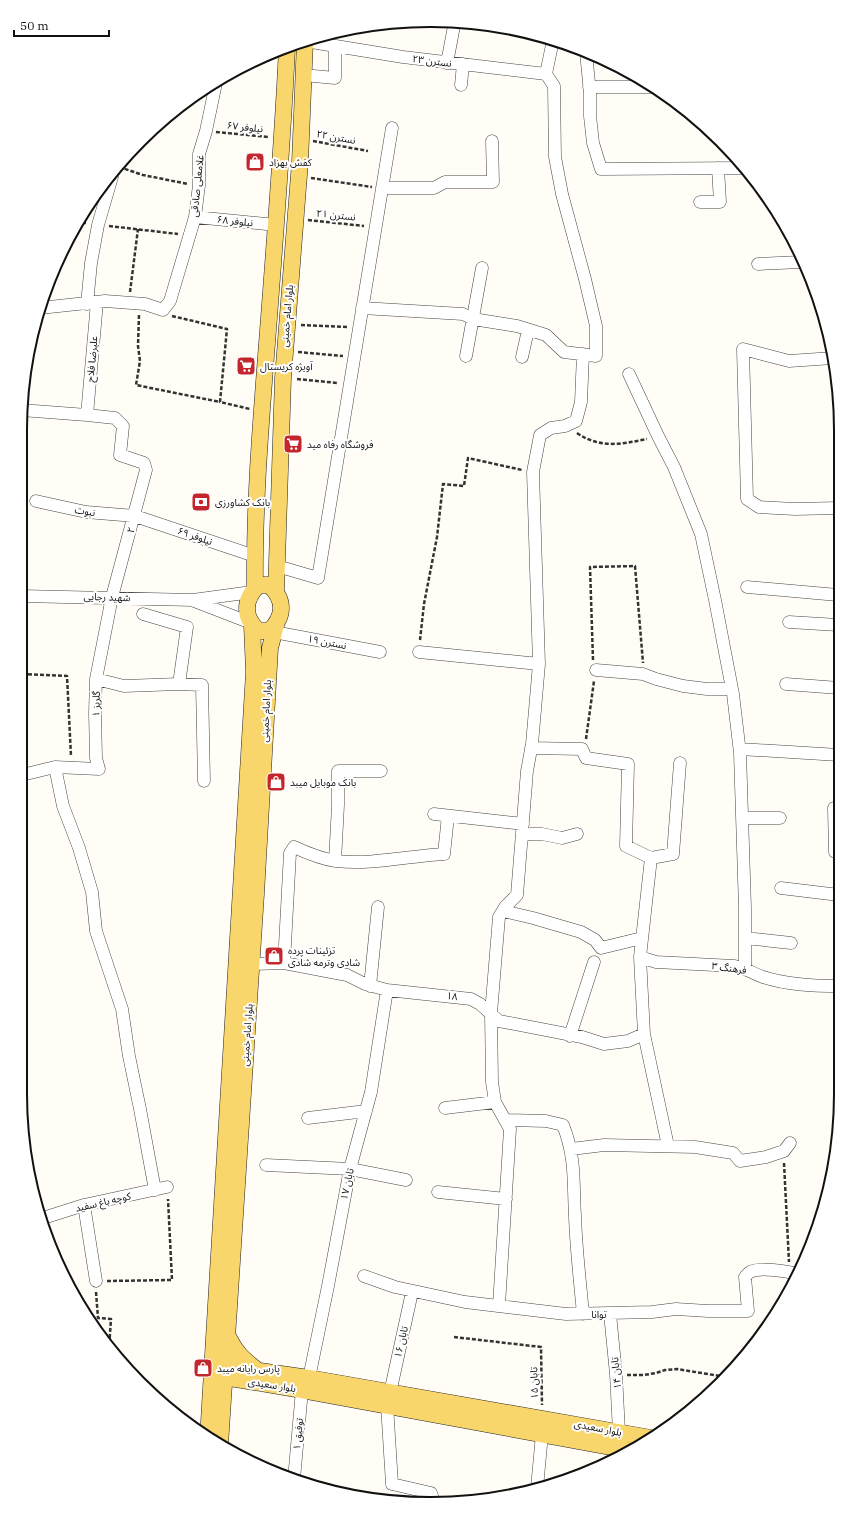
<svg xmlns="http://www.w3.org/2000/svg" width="861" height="1524" viewBox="0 0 861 1524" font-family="'IBM Plex Serif','Noto Sans Arabic',serif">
<rect width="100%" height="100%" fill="#fffdf5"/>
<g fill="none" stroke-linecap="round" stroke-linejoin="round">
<g stroke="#444" stroke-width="13">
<path id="minor" d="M305,41L403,57L546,74L554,86L555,157L562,194L585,279L596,326V356L564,352L546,335L517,326L473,319L463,314L362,308
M586,52L590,93V116L593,143L601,169L743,168
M447,63L454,26
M546,74L553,40
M303,75L335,78V46
M461,85L463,64
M589,87H651
M382,188H434L445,182H493L492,141
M700,202H720L718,168
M195,217L276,225
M758,264L801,262
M87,304L91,263L98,225L112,177
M40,308L105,301L145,304L163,310L170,301L195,217L199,185V154L206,131L216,83
M466,356L482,268
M522,357L528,330
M833,358L789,361L743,349L747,499L759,507L795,509L838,508
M629,374L658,436L674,467L701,534L715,600L733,694L740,753L745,908V968
M21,410L87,415
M36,501L86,512L135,516L255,556
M277,566L318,578L392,128
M747,587L838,595
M22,596L193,600L252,592
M194,601L251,623
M143,614L187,627L179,684
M789,622L838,625
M274,632L380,652
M419,652L539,664
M596,670L643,674L656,679L683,686L707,689H732
M96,679L124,686L179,684L202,685L204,781
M786,684L839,688
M531,748L582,749L586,758L628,764L626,846L651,858L640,957L644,1034L668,1146
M740,749L839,755
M55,767L63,806L79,848L92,892L96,931L122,1009L129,1056L140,1109L155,1190
M22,775L55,767L99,769L96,758L95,713L96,679L112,597L146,470L144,463L120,455L123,426L115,418L87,415L97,302
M434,814L523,824
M742,818H780
M522,836L530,834H542L562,838L577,834
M835,852L834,808H839
M651,858L673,854L680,763
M335,861L338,805V771H381
M781,888L839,895
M503,911L533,918L581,932L595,940L601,948L642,938
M745,938L791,943
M640,957L656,962L734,966C747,968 751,973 763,977C787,985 814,986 840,986
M284,963L290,853L294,847C307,853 321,859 336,861C372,865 408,856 444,854L448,816
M251,964L284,963L347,975L365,984L387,990L471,999L480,1004L499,1021L582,1037L604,1044L628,1041L644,1034
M370,986L378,907
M570,1036L594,962
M445,1108L495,1102
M308,1118L366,1111
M505,1120L546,1121L563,1125C576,1158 573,1182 575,1216C576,1248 580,1281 583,1314
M571,1149L604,1145L695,1147L733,1153L740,1161L766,1157L784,1151L790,1143
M266,1165L350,1169L406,1180
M438,1192L506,1199
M84,1205L96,1281
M40,1219L84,1205L167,1187
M364,1276L395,1287L465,1302L566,1314L652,1312L676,1309L708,1311H748L745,1277C747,1275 748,1273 750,1272C759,1267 787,1271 797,1274
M499,1305L510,1129L495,1102L492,1082L491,1013L499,917L505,907L517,895L527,771L532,744L539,664L533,472L540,435L551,428L565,426L576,421L581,402L583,354
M610,1314L616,1374L619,1432
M309,1378L328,1286L350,1169L371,1092L387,990
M390,1393L412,1292
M387,1405L392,1484L431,1493L434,1502
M294,1479L302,1390
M537,1488L542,1434"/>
</g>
<g stroke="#222" stroke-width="17">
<path id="major" d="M259,585H269C285,599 285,617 269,631H259C243,618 243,599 259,585Z
M255,589C254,511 260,433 266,356C274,254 282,151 287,48
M276,592L283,378L300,162L305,41
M227,1334C235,1352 242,1358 257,1370
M215,1369L225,1366L309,1378L651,1438
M215,1372L224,1377L302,1390L632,1451
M208,1438L254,672L252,625
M220,1445L256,894L270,648L276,625"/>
</g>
<path stroke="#333" stroke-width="2.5" stroke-dasharray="4 2" stroke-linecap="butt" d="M216,132L269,137
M313,141L368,151
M119,167L143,175L188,184
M311,178L372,187
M308,220L364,226
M77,222L86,223
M109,226L178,234
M130,292L138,229
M139,315L138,346L140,361L136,385L220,402
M172,316L227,329L220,402L250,409
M301,325L348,327
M298,352L343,356
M297,379L338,383
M27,398V372
M577,433C600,449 622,444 647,439
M420,640L424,604L437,537L443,484L464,486L468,458L522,470
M593,660L590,567L635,566L643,663
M22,674L67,676L71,756
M586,739L594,681
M784,1163L789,1262
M107,1281L172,1280L168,1199
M96,1292L98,1318L111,1319L109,1348
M454,1337L541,1347L542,1405
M627,1375H644L656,1373L665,1370L677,1369L726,1377"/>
<use href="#minor" stroke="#fff" stroke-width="12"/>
<use href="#major" stroke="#f9d66b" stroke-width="16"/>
</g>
<defs>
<g id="shop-square" transform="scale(1)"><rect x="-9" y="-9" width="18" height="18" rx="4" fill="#c4262e" stroke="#fff"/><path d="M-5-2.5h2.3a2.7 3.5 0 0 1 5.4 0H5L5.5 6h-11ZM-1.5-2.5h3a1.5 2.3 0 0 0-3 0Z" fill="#fff"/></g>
<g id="supermarket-square" transform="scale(1)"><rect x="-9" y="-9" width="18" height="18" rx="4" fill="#c4262e" stroke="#fff"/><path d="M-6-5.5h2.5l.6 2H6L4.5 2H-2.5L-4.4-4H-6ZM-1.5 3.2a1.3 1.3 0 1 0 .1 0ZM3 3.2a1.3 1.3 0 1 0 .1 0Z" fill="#fff"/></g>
<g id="bank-square" transform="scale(1)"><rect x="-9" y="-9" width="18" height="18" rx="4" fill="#c4262e" stroke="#fff"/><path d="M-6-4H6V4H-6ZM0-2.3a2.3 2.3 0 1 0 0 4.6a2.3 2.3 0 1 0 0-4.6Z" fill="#fff"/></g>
</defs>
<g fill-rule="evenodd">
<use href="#shop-square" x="255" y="162"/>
<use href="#supermarket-square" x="246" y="366"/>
<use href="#supermarket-square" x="293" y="444"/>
<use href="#bank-square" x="201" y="502"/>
<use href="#shop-square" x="276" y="782"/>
<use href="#shop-square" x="274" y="956"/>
<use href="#shop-square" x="203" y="1368"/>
</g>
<g text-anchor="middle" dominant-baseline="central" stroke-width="4" stroke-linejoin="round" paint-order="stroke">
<g font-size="10" fill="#111" stroke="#fff">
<text transform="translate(432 61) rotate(7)">نسترن ۲۳</text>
<text transform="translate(245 127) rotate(6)">نیلوفر ۶۷</text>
<text transform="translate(336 137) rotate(10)">نسترن ۲۲</text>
<text transform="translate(197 186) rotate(-84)">غلامعلی صادقی</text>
<text transform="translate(336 215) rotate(6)">نسترن ۲۱</text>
<text transform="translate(235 221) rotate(6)">نیلوفر ۶۸</text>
<text transform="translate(287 316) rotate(-85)">بلوار امام خمینی</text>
<text transform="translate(92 359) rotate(-85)">علیرضا فلاح</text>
<text transform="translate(85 511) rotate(10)">نبوت</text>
<text transform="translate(131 530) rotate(-74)">۲</text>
<text transform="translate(195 536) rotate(19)">نیلوفر ۶۹</text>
<text transform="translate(107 597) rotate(2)">شهید رجایی</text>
<text transform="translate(327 642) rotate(11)">نسترن ۱۹</text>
<text transform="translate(96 704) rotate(-89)">گلریز ۱</text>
<text transform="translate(266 711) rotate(-87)">بلوار امام خمینی</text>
<text transform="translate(729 968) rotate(8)">فرهنگ ۳</text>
<text transform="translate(452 996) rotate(7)">۱۸</text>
<text transform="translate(247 1035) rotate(-86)">بلوار امام خمینی</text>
<text transform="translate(347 1184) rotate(-78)">تابان ۱۷</text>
<text transform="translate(103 1202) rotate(-13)">کوچه باغ سفید</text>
<text x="599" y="1314">توانا</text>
<text transform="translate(401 1342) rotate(-77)">تابان ۱۶</text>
<text transform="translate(616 1373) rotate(-95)">تابان ۱۴</text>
<text transform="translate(534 1383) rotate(-91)">تابان ۱۵</text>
<text transform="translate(272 1385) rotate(9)">بلوار سعیدی</text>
<text transform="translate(598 1428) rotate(11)">بلوار سعیدی</text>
<text transform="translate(298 1434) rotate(-85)">توفیق ۱</text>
</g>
<g font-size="10" fill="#111" stroke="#fff" text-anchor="start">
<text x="269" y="162">کفش بهزاد</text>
<text x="260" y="366">آویژه کریستال</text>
<text x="307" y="444">فروشگاه رفاه مید</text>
<text x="215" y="502">بانک کشاورزی</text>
<text x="290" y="782">بانک موبایل میبد</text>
<text x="288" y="950">تزئینات پرده<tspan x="288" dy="12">شادی وترمه شادی</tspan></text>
<text x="217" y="1368">پارس رایانه میبد</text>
</g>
</g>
<path d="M0 0H861V1524H0ZM430 27H431A403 403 0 0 1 834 430V1094A403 403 0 0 1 431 1497H430A403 403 0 0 1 27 1094V430A403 403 0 0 1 430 27Z" fill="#fff" fill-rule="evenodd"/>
<path fill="none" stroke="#111" stroke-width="2" d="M430 27H431A403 403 0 0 1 834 430V1094A403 403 0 0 1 431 1497H430A403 403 0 0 1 27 1094V430A403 403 0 0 1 430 27Z"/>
<path d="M14 30v6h95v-6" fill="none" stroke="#111111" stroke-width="2"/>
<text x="20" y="30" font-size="12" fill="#111111" stroke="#ffffff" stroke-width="3" paint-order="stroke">50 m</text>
</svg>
